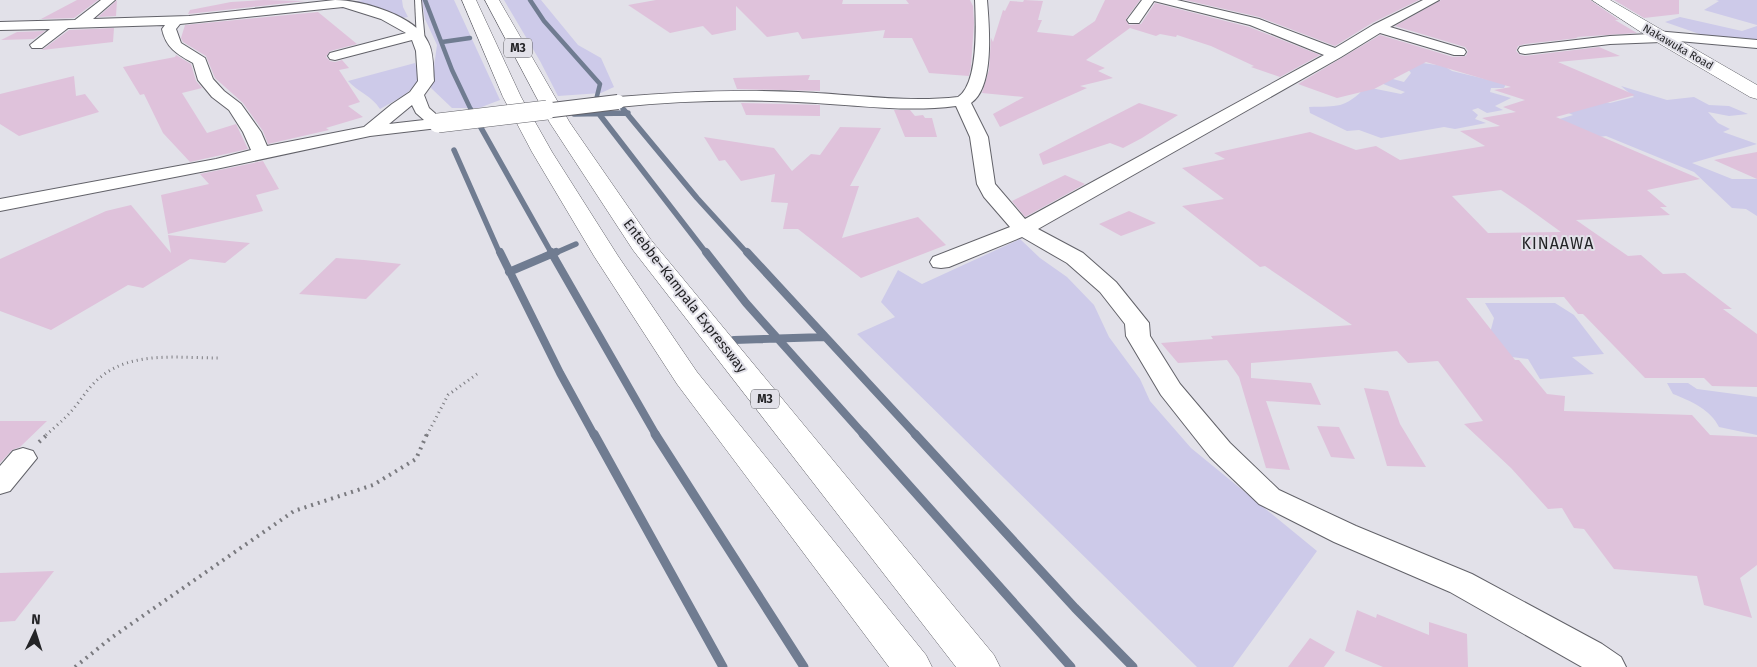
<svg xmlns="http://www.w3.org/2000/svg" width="1757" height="667" viewBox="0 0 1757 667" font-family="'Fira Sans',sans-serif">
<rect width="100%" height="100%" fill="#e2e1e9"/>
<path fill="#cdcae9" d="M363,0H402L403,7L408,17L397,19L352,2Z
M422,0H454L500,100L479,108H452L431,88L437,45L425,19Z
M504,0H541L578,45L601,58L614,87L601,93L558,96L540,61Z
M1716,0H1757V25L1704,10L1719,1Z
M1680,17L1742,31L1757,26V43L1708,37L1665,22Z
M1401,60L1444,66L1452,71L1506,84L1504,88H1491L1490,92L1511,98L1495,106L1503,110L1487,113L1478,108L1472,110L1478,115L1475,119L1486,123L1455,129L1444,127L1381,138L1359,130L1347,131L1310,113L1309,107C1338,106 1344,109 1366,87L1401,94L1405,92L1375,81L1378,75L1404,82L1411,73Z
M415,63L420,80L414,87L403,96L380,109C372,96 358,92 348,81Z
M1621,86L1667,100L1694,97L1709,105L1729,106L1748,114L1729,116L1708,112L1718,123L1730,129L1723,132L1757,144L1692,163L1732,179H1757V216L1746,209L1732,208L1694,172L1606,136L1584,139L1536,126L1573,115L1552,106L1581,95L1610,103L1634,97Z
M1020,239L1040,258L1067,277L1094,305L1109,337L1140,379L1150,401L1191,448L1317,551L1233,667H1197L857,334L895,317L881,302L898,270L922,284Z
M1485,303H1555L1574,315L1604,354L1572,357L1594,374L1540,379L1528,359L1470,352L1490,333L1494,318Z
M1667,383H1688L1697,389L1757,397V435L1719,427C1711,410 1691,401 1673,394Z"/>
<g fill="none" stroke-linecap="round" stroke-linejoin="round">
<path stroke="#707c91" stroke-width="4.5" d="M425,0L452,70L472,112
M530,0L544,21L600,84L594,108L597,112
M442,42L470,38
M622,108L625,112"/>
<path stroke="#707c91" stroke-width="5.5" d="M471,110L552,254
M596,110L707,254
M624,110L697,198L748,254
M574,114L628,113
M454,150L500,254
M553,254L576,244"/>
<path stroke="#707c91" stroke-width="8" d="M500,252L560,373L594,435
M551,252L656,435
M706,252L746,303L864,435
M747,252L916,435
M509,272L556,252
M734,340L825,337"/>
<path stroke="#707c91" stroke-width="9" d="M594,434L723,667
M655,434L804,667
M863,434L1071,667
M915,434L1075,608L1133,667"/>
</g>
<path fill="#dfc2db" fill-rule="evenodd" d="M77,0H98L74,18L41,19Z
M117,0L116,16L98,17L116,1Z
M264,0L305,1L188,14L190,10L231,2Z
M656,0H843L842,4H909L906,0H970L973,6L974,23L971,66L969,76L929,73L912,38H883L885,30L802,39L798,32L767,37L736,6V30L712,35L703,26L670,33L628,5Z
M1024,0L1043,1L1038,20H1042L1037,32L1073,36L1095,21L1105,0H1140L1126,19L1129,25L1141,24L1155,3L1249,27L1320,55L1280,77L1251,67L1254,66L1211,46L1177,35L1176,37L1160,34L1156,36L1130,28L1086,60L1105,68L1098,71L1113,78L1080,86L1087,88L1000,127L993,114L1024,97L982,93L989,70L991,38L993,42L1003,10L1005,11L1010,1L1023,2Z
M1185,0H1419L1372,23L1335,46L1259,17Z
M1441,0H1590L1619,20H1615L1637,33L1576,37L1578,38L1525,44L1518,46L1516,51L1520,55L1525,56L1599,47L1620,56L1558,62L1635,95L1556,117L1700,179L1647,190L1667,207H1660L1670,215L1576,220L1628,256L1641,255L1663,274L1685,273L1732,309H1723L1757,334V387L1712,386L1704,378H1645L1583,314H1578L1564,297L1466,298L1515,360H1519L1547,394L1565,396L1564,411L1692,415L1710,435L1757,437V565L1740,578L1752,618L1704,605L1697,576L1614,569L1584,529L1574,528L1562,508L1548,509L1511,468L1464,424L1483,421L1438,361L1408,363L1397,351L1251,363V378L1311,383L1321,405L1266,401L1290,470L1266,468L1239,377L1227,360L1178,363L1161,343L1213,339L1211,336L1352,325L1265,266L1260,267L1182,206L1224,199L1182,168L1225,159L1214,153L1310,132L1356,150L1376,146L1400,160L1485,146L1460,131L1500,126L1482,118L1516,112L1503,107L1525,100L1494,90L1511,87L1426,62L1374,89L1337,98L1298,84L1380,35L1453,57L1466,56L1468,51L1465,47L1395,26ZM1501,190L1525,206L1561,232L1488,233L1452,196Z
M1614,0H1679V14L1644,18Z
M318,12L357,44L330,51L326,57L330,61L335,62L342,60L349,68L339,70L360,102L348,106L363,117L326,128L329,130L268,144L263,131L243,103L215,78L206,56L183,42L181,38L185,25Z
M114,28L113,42L42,50L69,30Z
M45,31L34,39L1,40L17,32Z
M176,55L191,64L196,81L202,88L182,93L207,133L236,124L248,149L190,162L163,133L144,94L140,95L123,67L175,57Z
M810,75L808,80H820V91L737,89L733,78Z
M74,76L76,96L85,94L99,112L19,136L0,124V94Z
M741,103L820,105V116L746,115Z
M1139,103L1178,115L1142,138L1123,148L1110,143L1043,165L1039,154Z
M894,110H910L915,116L923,115L925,118H932L937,137H905Z
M840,127L881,128L850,186H859L842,238L918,217L946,245L861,278L798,229H783L788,203L771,202L775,174L741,181L725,160L719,161L704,137L774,148L792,171L811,154L820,155Z
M1757,152V179L1714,160Z
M263,161L279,189L256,195L263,211L168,234L161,195L209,184L200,174Z
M1065,175L1085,184L1025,217L1012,201Z
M131,205L171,253L168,235L250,243L225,263L190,259L143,288L128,285L51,330L0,311V259L106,211Z
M1129,211L1156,223L1121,236L1099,224Z
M336,258L364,260L401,264L366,299L299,294Z
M1364,388L1388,391L1400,424L1426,467L1387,466Z
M0,421H47L20,447L12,450L0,463Z
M1317,426L1339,427L1355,459L1331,457Z
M54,571L15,621L0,622V573Z
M1357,610L1376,618L1377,614L1429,635V622L1467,634L1468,667H1383L1345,651Z
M1310,638L1335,652L1324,667H1288Z"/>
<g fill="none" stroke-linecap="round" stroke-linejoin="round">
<g stroke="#626269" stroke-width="2">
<path id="service" d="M415,0H421L425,42L421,44L417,42Z"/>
</g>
<g stroke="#626269" stroke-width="2">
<path id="minor" d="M101,0H115L93,19L189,16L335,0C362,0 416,16 428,42C434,53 433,69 434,81L424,95L429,108L446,123L444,127L438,128L370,136L216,169L0,211V199L216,159L251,150L243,132L229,110L212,97L198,80L193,63C177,54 166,48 162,29L165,25L68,28L42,48H32L30,45L50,29L0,30V22L75,20ZM343,7L381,19L406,33L330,53L328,56L330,59L335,60L412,40L416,51L418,81L410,92L392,104L364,127L267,146L261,132L241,104L224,91L213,79L205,58L181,43L176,29L180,24ZM412,105L416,113L424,120L389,124Z
M975,0H987C989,25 995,87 971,103L988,137L995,184L1025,219L1324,55L1250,25L1154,1L1139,23H1129L1127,20L1142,0H1177L1259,19L1335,48L1373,25L1423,0H1439L1390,27L1464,49L1466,52L1464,55H1454L1380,33L1341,57L1038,229L1083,253L1116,282L1149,323L1150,336L1180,384L1230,443L1279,490L1356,526L1472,574L1602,644L1621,657L1626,667H1582L1450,592L1334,542L1259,504L1210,457L1161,395L1126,336L1125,324L1100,292L1067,263L1022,237L949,267L941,268L933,267L930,262L933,257L1010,227L984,197L977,184L970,137L956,106C903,113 850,104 797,102C737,99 677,101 618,107L612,105L610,102L612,99L618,97C678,92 738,89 798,92C851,94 905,103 958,97C979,84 976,22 975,0Z
M1656,31L1757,40V48L1667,40L1661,42L1610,44L1525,54L1520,53L1518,50L1520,47L1525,46L1610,36L1650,34Z
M23,448L33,451L37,458L10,491L0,494V466L13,451Z"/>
</g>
<g stroke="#626269" stroke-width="1">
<path id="secondary" d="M1592,0H1610L1757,85V99L1750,97L1650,38Z"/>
</g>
<g stroke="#626269" stroke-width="1">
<path id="motorway" d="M462,0H476L521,97L552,152L618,256L697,372L926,655L932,667H889L677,384L594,256L532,152L503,97Z
M485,0H499L570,123L651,240L994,655L1000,667H956L633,250L550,123Z"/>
</g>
<path stroke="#7a7a7f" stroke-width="3" stroke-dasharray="1 4" stroke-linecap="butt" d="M46,435C55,427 66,418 74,408C83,397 90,385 102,376C133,351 180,358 218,358
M427,435L448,395L477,374"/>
<path stroke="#7a7a7f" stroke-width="4" stroke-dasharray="2 5" stroke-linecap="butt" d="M39,442L48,434
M75,667L111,638L294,511L373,485L416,459L427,434"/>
<use href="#service" fill="#fff" fill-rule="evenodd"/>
<use href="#minor" fill="#fff" fill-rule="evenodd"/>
<use href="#secondary" fill="#fff" fill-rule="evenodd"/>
<use href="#motorway" fill="#fff" fill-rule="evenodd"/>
<g stroke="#626269" stroke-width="16" stroke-linecap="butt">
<path id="minor-bridge-far1" d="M536,112L618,102"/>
</g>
<g stroke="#626269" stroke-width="20" stroke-linecap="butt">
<path id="minor-bridge" d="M438,123L547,110"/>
</g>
<use href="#minor-bridge-far1" stroke="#fff" stroke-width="14"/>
<use href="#minor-bridge" stroke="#fff" stroke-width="19"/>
</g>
<g text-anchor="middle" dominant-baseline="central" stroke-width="4" stroke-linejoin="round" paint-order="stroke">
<g font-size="11" fill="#242427" stroke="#e2e1e9">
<text transform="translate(1678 47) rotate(30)">Nakawuka Road</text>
</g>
<g fill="#e2e1e9" stroke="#5d5d61" stroke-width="1">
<rect x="504" y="38.5" width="28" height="19" rx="4"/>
<rect x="751" y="389.5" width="28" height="19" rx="4"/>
</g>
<g font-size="12" font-weight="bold" fill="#242427">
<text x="518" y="48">M3</text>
<text x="765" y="399">M3</text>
</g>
<g font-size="14" fill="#242427" stroke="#e2e1e9">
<text transform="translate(685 296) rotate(52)">Entebbe–Kampala Expressway</text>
</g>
<g font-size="16" letter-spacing="1" fill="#242427" stroke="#e2e1e9">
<text x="1558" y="243">KINAAWA</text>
</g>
</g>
<g transform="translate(35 632) rotate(4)" stroke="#e2e1e9" stroke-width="4" paint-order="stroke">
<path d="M0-4L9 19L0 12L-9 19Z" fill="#242427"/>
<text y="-8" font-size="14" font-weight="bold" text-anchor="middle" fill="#242427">N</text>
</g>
</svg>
